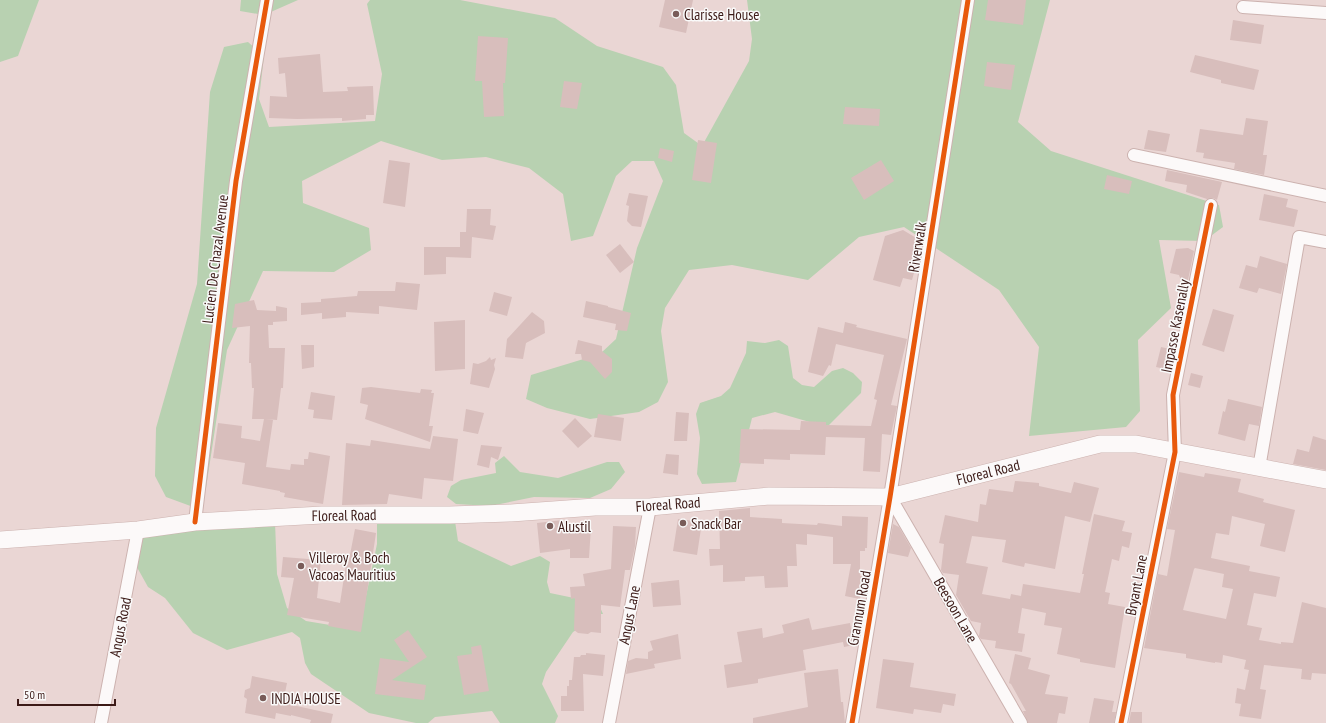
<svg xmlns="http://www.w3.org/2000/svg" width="1326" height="723" viewBox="0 0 1326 723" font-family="'PT Sans Narrow',sans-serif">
<rect width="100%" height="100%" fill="#ead6d4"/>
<path fill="#b8d1b1" d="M0,0H39L18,56L0,62Z
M241,0H298L264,15L240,11Z
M370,0H460L555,18L597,46L663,67L676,85L684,133L702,146L749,61L752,39L747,0H1050L1018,122L1051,151L1219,205L1223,227L1204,241L1159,240L1171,308L1138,340L1140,411L1126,427L1029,436L1039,347L999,290L904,227L859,237L808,280L732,265L689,270L665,308L661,331L668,382L658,402L639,412L590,419L547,408L526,399L531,375L600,354L616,339L637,248L663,181L654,161H632L616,176L593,236L571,241L563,194L529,168L486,157L442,160L381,141L302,181L303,203L369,228L371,250L334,272L263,271L227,350L206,488L196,508L166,497L155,476L156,428L197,284L210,92L224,47L248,42L264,56L259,99L269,127L375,121L382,74L367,4Z
M779,340L788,346L793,378L802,385L814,387L832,371L843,368L853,373L862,382L861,393L827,427L775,412L752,418L736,482L702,484L697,474L700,438L696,414L700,403L721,396L730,388L746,353L747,341L765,343Z
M504,456L520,472L558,478L607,462H619L625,472L611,489L590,498L534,497L490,506L456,504L447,497L451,486L461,480L496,473L495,463Z
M377,519L455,521L458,541L511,566L540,556L550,562L547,582L550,593L598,603L603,614H601L573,632L546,672L542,684L558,716L555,723H500L492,711L435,717L428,723H416L369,713L311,674L305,663L300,638L292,632L227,650L193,633L165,598L148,587L133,560L140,537L195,522H275L277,574L287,608L306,621L342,627L362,615L377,544Z"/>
<path fill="#d8bebc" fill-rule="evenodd" d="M665,0H693L686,33L659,27Z
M988,0H1026L1023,25L985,20Z
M1233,20L1264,25L1261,44L1230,40Z
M478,36L508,38L505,83H503L504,116L484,117L482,81H475Z
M320,54L323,92L348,91L347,87L373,86L374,115H366V119L342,121V118L297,119L269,118L270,96L287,97L285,73L279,74L278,58Z
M1195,55L1259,70L1254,90L1221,83V80L1190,72Z
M987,62L1015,65L1011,90L984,86Z
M564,81L582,83L577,109L560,107Z
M845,107L880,109L879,126L843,124Z
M1246,118L1268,121L1263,155H1267L1264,175L1234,169L1235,163L1203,158L1204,153L1196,152L1200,129L1243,135Z
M1148,130L1170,134L1166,152L1144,149Z
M698,140L717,143L711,183L692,180Z
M660,148L674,151L672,162L658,158Z
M389,160L410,163L405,207L383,203Z
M881,160L894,181L864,200L851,178Z
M1167,170L1222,182L1217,200L1213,198L1207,199L1186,192L1187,185L1165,181Z
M1107,175L1132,181L1129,194L1104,189Z
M629,193L648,196L641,227L632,226L627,221L629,206L626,205Z
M1264,194L1288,199L1286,207L1298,210L1294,227L1259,220Z
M467,209H491L490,225L496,226L493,240L472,237L471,258L446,257V274L424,275V247H460V232H466Z
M903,230L918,239L917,258H918L912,280L903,278L900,287L873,280L885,236Z
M620,244L634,262L620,273L606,255Z
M1188,248L1194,251L1188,280L1182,283L1179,275L1170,273L1176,249Z
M1260,256L1287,264L1281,294L1259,288L1257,293L1239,288L1246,265L1257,268Z
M396,282L420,284L417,310L379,306V314L346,312V317L322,319V313L301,315V303L321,302V299L357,296L358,291H395Z
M494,292L512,297L507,316L489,311Z
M254,300L257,310L276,311V306L287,308V321L273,322V325H268L269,348H285L283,388H281L277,420L266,419L273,420L266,467L290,470L291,464L304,465V459H308L309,452L330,456L323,504L284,497L285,493L280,492V491L242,484L245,463L213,458L218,423L242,426L241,438L260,441L264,419H252L254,388H252L251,363H249L250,326L232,328L235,304Z
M586,301L608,306V307L631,313L627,331L615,330L616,324L583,317Z
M1213,309L1234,315L1224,352L1202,345Z
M532,312L544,321L545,333L526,343L523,359L505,357L507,339Z
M465,320V369L435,371L434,322Z
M845,322L857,325L856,327L907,339L891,405L897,406L891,435L882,434L880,472L863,471L865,438L826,437L825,455L790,454V460L764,459V464L739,463L741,429L800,430L801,421L826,422V425L871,426L877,400L874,399L884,355L836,344L831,366L829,365L823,376L808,372L818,327L843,333Z
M578,340L602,346V351L612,359V372L605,379L590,362L582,360L581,354H575Z
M301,345H314V367L302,369Z
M1161,347L1174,350L1170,370L1156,367Z
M490,357L491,360L496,358L494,365L495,369L489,388L470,384L473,363L478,364L486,361Z
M1191,373L1203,376L1200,388L1188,385Z
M371,387L420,393L421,389L432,390L431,393H434L429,426H433L430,442L365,419L368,405L360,403L362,388Z
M311,392L335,396L332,420L313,418L314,410L308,409Z
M1228,399L1262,407L1259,426L1249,424L1245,441L1218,434L1223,411L1225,412Z
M466,409L484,413L478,434L463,431Z
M676,412L689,413L687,441H674Z
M598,414L624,418L621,441L594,437Z
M575,418L592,436L578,448L562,431Z
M433,436L458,439L453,481L424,478L422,499L389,494L387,504L342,505L346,443L370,446L371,440L430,449Z
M1313,436L1326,440V470L1293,464L1297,449L1309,452Z
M481,445L502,447L498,460L491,457L489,468L477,465Z
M666,454L679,455L678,475L663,473Z
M1179,472L1204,477L1205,473L1241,479L1238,492L1264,499L1263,502L1295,510L1285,552L1260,546L1265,524L1232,516L1229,535L1216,533L1211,558L1250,566L1249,571L1280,577L1276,597L1254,593L1247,625L1262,628L1259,640L1281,644V642L1293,643L1302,602L1326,608V674L1312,673L1311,680L1301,679L1302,669L1264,665L1260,689L1266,690L1261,719L1239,716L1241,704L1235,703L1237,688L1245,690L1249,670L1244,669L1246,660L1223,655L1222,663L1215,662V663L1186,658V654L1144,648L1158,574L1167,576L1175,530L1167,529ZM1195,568L1224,574L1222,587L1233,589L1226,619L1183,610L1194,569Z
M1015,481L1039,483V486L1071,493L1074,482L1099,488L1090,522L1065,516L1055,569L1025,563L1024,567L1002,562L1006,540L972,536L966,563L988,567L982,594L1010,599L1011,594L1021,596L1023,584L1080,593L1084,574H1082L1094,514L1125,521L1122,531L1132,533L1129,548L1122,546L1119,561L1112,559L1105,592L1110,593L1108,604L1125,607L1115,668L1080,662V659L1057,654L1062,628L1044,625L1046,613L1022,608L1018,633L1025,634L1022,652L995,648L996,641L981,639L979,636L981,623L971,621L956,595L959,575L943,573L941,570L944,544L939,543L945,515L978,522L980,504L986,505L989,489L1013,492Z
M750,508V517L782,519V523L817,525L818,523L842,526V516L868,517L867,548H865V551H860V576L864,577L860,599L845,596L851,564H833V537L807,534V545L796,544L797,566H787L788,587L765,588L764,576L745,577V581L723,582V565L710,566L709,549H720L719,511Z
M678,519L702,522L697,555L673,551Z
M563,520L564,526L591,527L589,558H570V549L540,553L537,523Z
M893,524L899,527L911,548L908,557L888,553Z
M613,526L636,527L635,546L630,570H625L620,607L601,605V633L591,632L588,634L578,633L574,630L575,598L571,599L570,587L585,586L583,574L611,569Z
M355,529L376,533L361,632L328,626L329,622L287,615L294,578L281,577L283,557L321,560L317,598L340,603L346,564L348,565Z
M679,580L681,605L653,607L651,583Z
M809,618L812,630L850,623L854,645L844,647L843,642L803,650L806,670L758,679V683L727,688L724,665L742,662L737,632L762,628L763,638L784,633L782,625Z
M408,630L427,657L392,680L426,685L424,700L375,694L380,658L409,662L394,640Z
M678,634L681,659L654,664L655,668L626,674L628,661L636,658L648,659V652L653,650L650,641Z
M481,645L489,691L464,695L457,656L472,654L471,647Z
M586,653L605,655L603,676L583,674L584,711H561V696H567V686H569V680H572L574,657H580L581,655H586Z
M1015,654L1031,658L1028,669L1050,675L1045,694L1068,697L1065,714L1059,713L1057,723H1028L1023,711H1026L1011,684L1009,683Z
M883,659L914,663L910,687L956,694L954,706L943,704L941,713L914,709L913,714L876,708Z
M838,669L841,702H843L845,723H753V718L808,707L804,673Z
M252,676L287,683L283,703L333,714L331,723H310L311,720L291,715V716L276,713L275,719L245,713L247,699L244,697L245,690L250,688Z
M1094,698L1114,701L1112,712H1116L1114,723H1089Z
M1131,712H1142V723H1129Z"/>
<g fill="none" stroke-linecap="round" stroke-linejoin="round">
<g stroke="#ccb2af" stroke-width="14">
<path id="minor" d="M1243,7L1326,13
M1134,155L1326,196
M1259,468L1299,237L1326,242
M890,497L1021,723
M195,522L236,181L267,0
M101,723L138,530
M609,723L650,507
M852,723L890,497L968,0
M1121,723L1175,452L1173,395L1211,205"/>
</g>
<g stroke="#ccb2af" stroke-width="18">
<path id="secondary" d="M0,540L138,530L195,522L322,515H450L511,513L595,507H650L769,496L890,497L1100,444H1136L1326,480"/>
</g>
<use href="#minor" stroke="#fcf9f9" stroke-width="12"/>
<use href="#secondary" stroke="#fcf9f9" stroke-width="17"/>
<g stroke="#fafafa" stroke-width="8">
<path id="cycleway" d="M195,522L236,181L267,0
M852,723L890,497L968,0
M1121,723L1175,452L1173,395L1211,205"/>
</g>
<use href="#cycleway" stroke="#e8590c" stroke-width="5"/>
</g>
<g fill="#795c59" stroke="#fafafa" stroke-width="1.5">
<circle cx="676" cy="14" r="4"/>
<circle cx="683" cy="523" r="4"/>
<circle cx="550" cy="526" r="4"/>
<circle cx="301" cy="566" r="4"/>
<circle cx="263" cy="698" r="4"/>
</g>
<g text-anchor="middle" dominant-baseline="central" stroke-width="3" stroke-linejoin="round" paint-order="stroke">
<g font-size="15" fill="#3c1a17" stroke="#fafafa" text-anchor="start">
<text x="684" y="14">Clarisse House</text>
<text x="691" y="523">Snack Bar</text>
<text x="558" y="526">Alustil</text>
<text x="309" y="557">Villeroy &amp; Boch<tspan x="309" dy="17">Vacoas Mauritius</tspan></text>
<text x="271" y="698">INDIA HOUSE</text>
</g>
<g font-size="15" fill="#3c1a17" stroke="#fafafa">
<text transform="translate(917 247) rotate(-81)">Riverwalk</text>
<text transform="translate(215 259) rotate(-83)">Lucien De Chazal Avenue</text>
<text transform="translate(1175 326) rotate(-79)">Impasse Kasenally</text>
<text transform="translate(988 472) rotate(-14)">Floreal Road</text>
<text transform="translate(668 504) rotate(-4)">Floreal Road</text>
<text transform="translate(344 515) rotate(-1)">Floreal Road</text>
<text transform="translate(1136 585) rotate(-79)">Bryant Lane</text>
<text transform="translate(859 608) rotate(-80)">Grannum Road</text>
<text transform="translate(956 610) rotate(60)">Beesoon Lane</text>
<text transform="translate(629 615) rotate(-79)">Angus Lane</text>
<text transform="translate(120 627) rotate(-79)">Angus Road</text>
</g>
</g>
<path d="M18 699v6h97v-6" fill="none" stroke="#3c1a17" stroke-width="2"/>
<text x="24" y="699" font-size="12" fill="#3c1a17" stroke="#fafafa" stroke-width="3" paint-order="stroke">50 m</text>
</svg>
